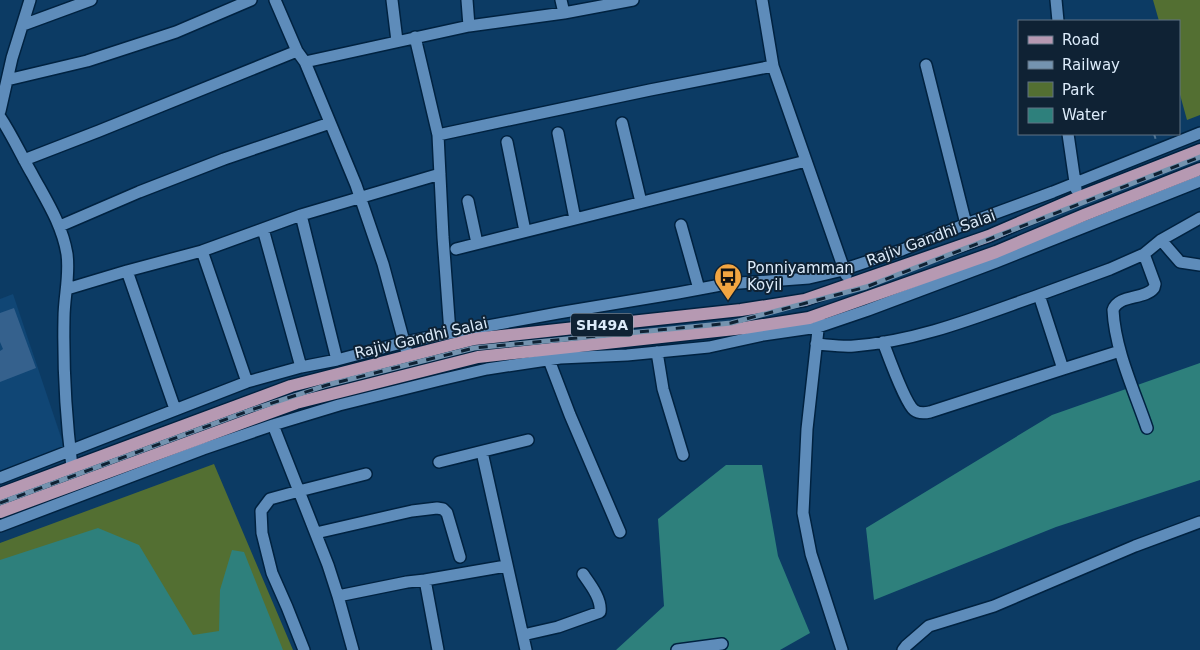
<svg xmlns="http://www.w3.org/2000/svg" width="1200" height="650" viewBox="0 0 1200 650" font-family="'DejaVu Sans',sans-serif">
<rect width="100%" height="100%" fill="#0c3b64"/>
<path fill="#104675" d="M13,294L65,449L0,473V299Z"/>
<path fill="#536f32" d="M1153,0H1200V115L1187,120L1179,91V21H1159Z
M214,464L293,650H0V543Z"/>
<path fill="#2e807c" d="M1200,363V480L1056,527L874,600L866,528L1052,415Z
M726,465H762L778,556L810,633L780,650H616L664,606L658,519Z
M98,528L139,545L193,635L219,631L220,590L232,550L244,552L283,650H0V560Z"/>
<path fill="#35618d" d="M14,308L36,368L0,382V351L3,349L0,342V313Z"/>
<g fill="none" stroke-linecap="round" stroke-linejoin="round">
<g stroke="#002240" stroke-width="14">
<path id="minor" d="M275,0L297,51L305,62L356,185L383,264L406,349
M392,0L397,41
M467,0L469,26
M561,0L564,13
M762,0L773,66L846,275
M1056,0L1058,21
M23,25L91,0
M415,37L438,135L443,237L450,333
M305,62L469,26L564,13L633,0
M926,65L966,224
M7,80L87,61L176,32L251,0
M0,111L12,58L30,0
M0,117C12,135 21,155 32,174C46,200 62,224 67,254C70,276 64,297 64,318C63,368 66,418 72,467
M622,123L641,202
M558,133L575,219
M1068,134L1076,189
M438,135L650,90L773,66
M507,142L525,231
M24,160L99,131L297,51
M468,201L477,243
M301,215L337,360
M681,225L699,289
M60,226L139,192L224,159L330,123
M263,229L301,367
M1161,240L1180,262L1200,265
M456,249L806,161
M202,251L247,382
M1144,254L1155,284L1154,288C1145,300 1118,294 1113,310C1115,350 1134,390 1147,428
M127,271L175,409
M67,289L127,271L202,251L301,215L440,174
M819,321L807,429L803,513L811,554L842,650
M883,342C888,355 905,403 914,410C919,414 925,413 930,412L1063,369
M816,344C829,345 842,347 854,346C919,341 979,316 1039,295
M1120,351L1063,369L1039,295L1110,269L1144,254L1161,240L1200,218
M657,352L663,389L683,455
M549,360L570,415L620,532
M273,425L328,565L338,596L353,650
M482,452L526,650
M439,462L528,440
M0,478L247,382L301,367L337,360L405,342L450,333L558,313L678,293L726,284L809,278L839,271L902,250L966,224L1053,192L1200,133
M0,526L203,449L273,425L339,405L440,380L487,369L560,358L627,355L709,347L763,335L818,327L868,310L996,262L1200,181
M316,533L412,511L437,508L443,509L447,513L460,557
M425,580L438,650
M338,596L407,582L425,580L506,566
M523,635L558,627L600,612C602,599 590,584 583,574
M304,650L287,607L272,573L262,533L261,511L270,499L299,491L366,474
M677,650L722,644
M903,650L906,646L929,626L994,606L1135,546L1200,522"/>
</g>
<g stroke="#002240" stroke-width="15">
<path id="major" d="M0,494L291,386L474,339L741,310L805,300L989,236L1077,198L1200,150
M0,512L296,403L478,357L744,328L809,318L996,252L1084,215L1200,169"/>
</g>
<path stroke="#517595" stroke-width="2" stroke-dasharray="5 2.5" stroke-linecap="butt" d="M1154,134L1156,140"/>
<use href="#minor" stroke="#5e8cba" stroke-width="11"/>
<use href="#major" stroke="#b699b2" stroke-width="12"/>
<g stroke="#7493af" stroke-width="5">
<path id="rail" d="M0,503L251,410L327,385L474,348L731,323L866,287L1200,157"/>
</g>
<use href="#rail" stroke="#0f2234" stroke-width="3" stroke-dasharray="9" stroke-linecap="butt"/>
</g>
<defs>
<g id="bus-pin" transform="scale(1.4375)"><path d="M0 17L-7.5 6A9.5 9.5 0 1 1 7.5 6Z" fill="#f2a541" stroke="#0f2234"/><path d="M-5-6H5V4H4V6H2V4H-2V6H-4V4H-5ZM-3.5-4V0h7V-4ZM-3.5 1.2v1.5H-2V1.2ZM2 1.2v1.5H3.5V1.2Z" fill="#111"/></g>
</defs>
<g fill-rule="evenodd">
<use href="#bus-pin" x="728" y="277"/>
</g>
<g text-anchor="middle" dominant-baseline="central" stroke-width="4" stroke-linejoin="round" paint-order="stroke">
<rect fill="#0f2234" stroke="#9eafbf" stroke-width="1" x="571" y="313.5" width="62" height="23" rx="4"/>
<g font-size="14" font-weight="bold" fill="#dcebfa">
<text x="602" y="325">SH49A</text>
</g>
<g font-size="15" fill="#dcebfa" stroke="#0f2234">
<text transform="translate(931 238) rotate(-20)">Rajiv Gandhi Salai</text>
<text transform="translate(421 338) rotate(-13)">Rajiv Gandhi Salai</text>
</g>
<g font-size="15" fill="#dcebfa" stroke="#0f2234" text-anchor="start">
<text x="747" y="268">Ponniyamman<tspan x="747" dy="17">Koyil</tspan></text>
</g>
</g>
<rect x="1018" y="20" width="162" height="115" fill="#0f2234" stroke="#617283"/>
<rect x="1028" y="36" width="25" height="8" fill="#b699b2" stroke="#617283"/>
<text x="1062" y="45" font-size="15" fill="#dcebfa">Road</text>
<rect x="1028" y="61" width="25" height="8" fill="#7493af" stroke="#617283"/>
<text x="1062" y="70" font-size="15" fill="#dcebfa">Railway</text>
<rect x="1028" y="82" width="25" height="15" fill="#536f32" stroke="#617283"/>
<text x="1062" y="95" font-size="15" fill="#dcebfa">Park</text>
<rect x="1028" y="108" width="25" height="15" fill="#2e807c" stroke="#617283"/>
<text x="1062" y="120" font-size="15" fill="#dcebfa">Water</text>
</svg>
